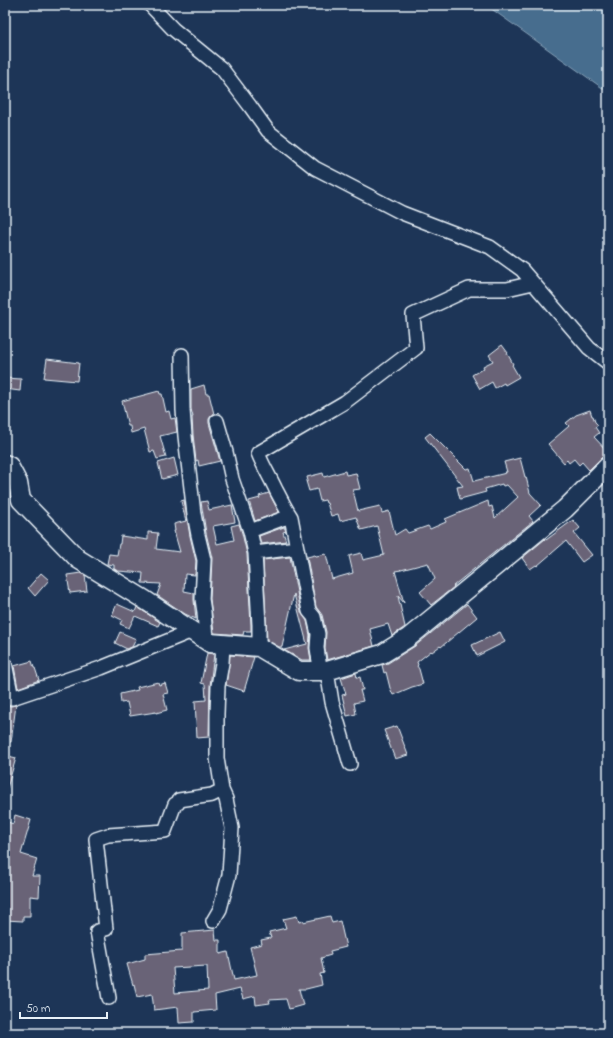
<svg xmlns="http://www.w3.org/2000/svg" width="613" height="1038" viewBox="0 0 613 1038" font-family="'Indie Flower',sans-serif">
<rect width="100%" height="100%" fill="#1d3557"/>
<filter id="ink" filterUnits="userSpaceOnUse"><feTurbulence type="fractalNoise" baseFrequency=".025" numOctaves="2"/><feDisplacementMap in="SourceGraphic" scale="8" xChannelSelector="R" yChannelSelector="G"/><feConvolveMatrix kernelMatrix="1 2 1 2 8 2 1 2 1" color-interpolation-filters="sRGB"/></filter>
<g filter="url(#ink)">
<path fill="#466d8e" stroke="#87a2b8" d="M486,5H608V92Z"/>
<path fill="#696477" stroke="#e8f1f8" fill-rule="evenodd" d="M502,345L508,353H507L513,364L512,365L519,377L505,385L504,383L495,388L492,382L480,389L472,375L484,368L483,366L493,361L489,355Z
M47,359L79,363L77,381L44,378Z
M5,378L21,379L20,391L5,389Z
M204,385L206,394H209L214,414L211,416L209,419V423L220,461L199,466L198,460L196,461L193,435L192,417H193L191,409V389Z
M159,391L160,394H162L166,412L169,411L171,419L175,418L177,432L160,436L166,457L157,459L154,451L150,452L144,429L131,433L130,426H128L122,401Z
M590,410L592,416H593L595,422L598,425L595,427L599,433L594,437L608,452V456H605L601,458L589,470L582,462L579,465L574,459L569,463L567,460L564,463L548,444L569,426L566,423L576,415Z
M430,433L466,469L470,468L474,481L506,473L505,472H507L504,462L520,458L525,477H526L530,493L541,505L529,516L533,521L532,522L453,586L454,587L431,605L420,592L435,579L428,563L401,570L400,569L401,570L395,571L404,603L398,596L405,627L392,636L388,624L370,629L374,646L327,660L325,648L326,632L322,615L316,607L307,557L315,555L316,556L326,554L332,579L353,573L349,556L361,553L363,560L384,555L377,526L361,530L356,517L340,521L338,514L331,516L327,503H326L325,500L320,501L317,489L309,491L306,481H308L307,477L323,473L324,477L345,471L346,475L356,473L360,489L353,490L358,511L380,506L382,513L389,511L395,535L405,529L408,533L428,526L430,529L446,522L445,519L488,501L489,507L492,506L495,518L518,497L507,485L503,486L502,484L485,489L486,492L460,499L457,487L463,486L425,437Z
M174,458L178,475L162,479L158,463Z
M269,493L279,512L255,521L249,501L260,498L259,496Z
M184,500L190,536L196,561L195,575L185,574L184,591L194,593V600L196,619L185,614L157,595L161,584L142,583L143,573L118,571L114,569V565L107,564L109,554L117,555L119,544H120L121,536L148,540V532L158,533L156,549L180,552L174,531H175L174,524L186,521L181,501Z
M207,501L209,510L232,505L235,522L213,526L217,544L234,540L231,526L239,524L242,533L247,554L251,625V631H244L243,635L214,633L210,599L212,558L206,533L201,502Z
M573,520L580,528L574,533L592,555L582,562L566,541L537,566L536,565L530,569L522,558L545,539L546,540Z
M284,527L286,531L283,532L286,541L261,544L259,536Z
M290,557L301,612L307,621L310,635L309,648L311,660H302L284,650L307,644L294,594L282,647H279L267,640L263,560Z
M41,573L49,580L35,596L28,588Z
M81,573L85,575L87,591L70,593L67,575Z
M117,604L135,612L137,607L160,622L158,626L135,616L129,628L120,624L122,620L112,615Z
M467,604L477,617L441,647L440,646L432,652L431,651L417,662L418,665L417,666L419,669L423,684L412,687L393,695L390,688L386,672L384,673L382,665L388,663L415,646Z
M120,632L136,639L132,647L127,649L115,643Z
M500,632L505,642L477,656L472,645Z
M207,653L214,654L210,686L209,737L197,738L195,701L206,700L205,684L201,683Z
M230,655L254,657L244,691L226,685Z
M32,661L34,668H35L39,680L18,688L14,666Z
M356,673L357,678L360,677L363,690H360L363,701L354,703L356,714L347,716L342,695L346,694L341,678Z
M158,682L159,685L165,683L168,693L163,694L167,710L156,713V712L130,716L127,702L121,703L120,694L138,690L137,687Z
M5,705L11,706L16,705L11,742H5Z
M397,726L408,755L395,759L384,730Z
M5,755L16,758L7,788H5Z
M15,815L31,820L21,854L37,859L32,876H40L39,897L30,896V916H23V921L5,920V834L8,822L13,824Z
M297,916L299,922L303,921V922L330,916L332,923L340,921L346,947L330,951L331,955L321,958L324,973L320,974L322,985L306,989H299L303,1005L289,1009L286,999L269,1000L270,1003L256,1005L255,996L243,999L240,989L215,995L216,1010L194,1012V1022L179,1023L178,1007L154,1010L152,994L137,997L134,984L133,985L127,964L145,959V954L182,951V933L215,930L216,940H220V954L228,952L234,980L257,975L250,947L262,944L261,940L271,938L269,932L286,928L283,919ZM207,966L208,990L175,993L173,968Z"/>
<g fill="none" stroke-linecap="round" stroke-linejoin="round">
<g stroke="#e8f1f8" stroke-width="16">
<path id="street" d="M150,5L173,29L222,69L250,106L268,131L315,168L402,213L490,247L522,270L589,348L608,363
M182,355L183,410L185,436L194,514L198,535L204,560L202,599L204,612L206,640
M217,421L226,452L232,479L250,531L255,553L259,625V647
M250,531L282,519L291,517
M255,553L297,548
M5,663L12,698
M5,697L12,698L101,668L192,631
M350,764L332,702L327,671L320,668L317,648L318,634L314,617L309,611L291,517C285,508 281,499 276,490C270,477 263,466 258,453L345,402L416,348L413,315L469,289H507L533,283
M213,921L220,909L229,875L232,828L226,799L222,790L217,758V714L218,686L222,663L223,644
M109,998L97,931L106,929L96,839L108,835L165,831L175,804L178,803L179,800L212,795L222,790"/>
</g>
<g stroke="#e8f1f8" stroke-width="21">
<path id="secondary" d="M5,464L9,466L18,483L21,500L78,559L145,600L210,643L259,647L299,671H327L382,654L408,638L565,509L608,466"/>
</g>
<use href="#street" stroke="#1d3557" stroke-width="13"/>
<use href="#secondary" stroke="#1d3557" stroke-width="18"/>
</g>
</g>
<rect width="613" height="1038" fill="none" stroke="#1d3557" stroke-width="20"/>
<rect x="10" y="10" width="593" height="1018" fill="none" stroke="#e8f1f8" stroke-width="1.5" filter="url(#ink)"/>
<path d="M20 1012v6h87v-6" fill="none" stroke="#e8f1f8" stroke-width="2"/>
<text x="26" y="1012" font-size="12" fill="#e8f1f8" stroke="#1d3557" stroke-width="3" paint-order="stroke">50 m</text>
</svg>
